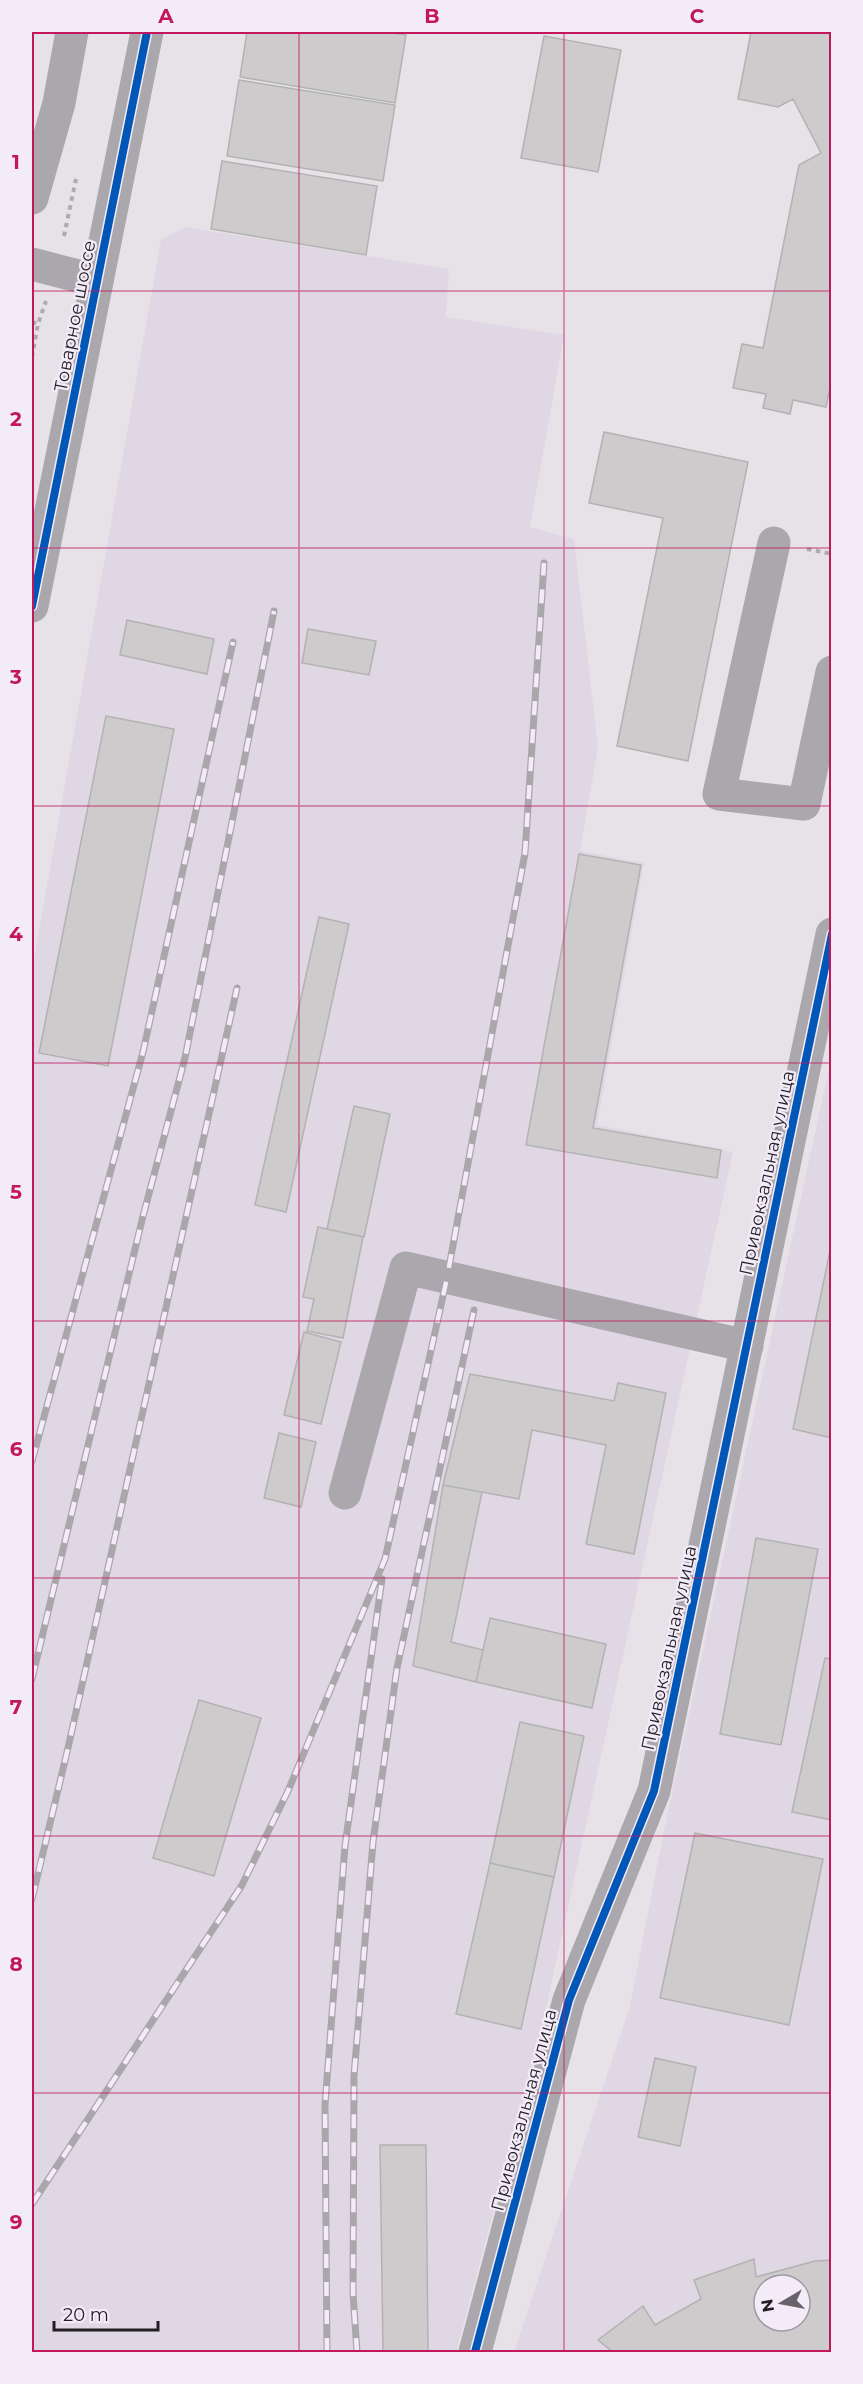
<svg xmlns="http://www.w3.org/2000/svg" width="863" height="2384" viewBox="0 0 863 2384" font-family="Montserrat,sans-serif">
<rect width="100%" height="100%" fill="#e6e2e8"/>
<path fill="#e0d7e5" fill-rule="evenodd" d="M185,227L449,269L446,317L564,335L530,527L574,539L598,747L580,851L644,863L597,1125L733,1152L537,2049L456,2352H32V971L161,240Z
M831,1059V2352H514L630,2006L663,1835ZM764,2285H800V2321H764Z"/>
<path fill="#cdcbcc" stroke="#b3b2b2" stroke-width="1.5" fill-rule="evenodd" d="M247,32H387L406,35L395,103L240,77Z
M751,32L832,33V378L826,407L793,400L790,414L763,408L766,394L733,388L742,344L763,348L799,165L821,153L793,99L778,107L738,99Z
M544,36L621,50L598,172L521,158Z
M239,80L395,105L383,181L227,156Z
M222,161L377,186L366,255L211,229Z
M604,432L748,462L688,761L617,746L663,518L589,503Z
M127,620L214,639L207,674L120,655Z
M308,629L376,641L369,675L302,663Z
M106,716L174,729L108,1066L39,1053Z
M579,854L641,865L593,1128L721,1150L717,1178L526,1145Z
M319,917L349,924L286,1212L255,1205Z
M354,1106L390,1114L364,1237L327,1229Z
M318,1227L363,1237L343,1338L307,1331L314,1299L303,1297Z
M832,1241V1438L793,1429Z
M304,1332L341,1342L321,1424L284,1415Z
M470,1374L614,1401L618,1383L666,1393L634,1554L586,1544L606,1445L532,1430L519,1499L443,1485Z
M279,1433L316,1442L301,1507L264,1498Z
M443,1485L482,1492L451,1642L483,1650L476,1682L413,1666Z
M756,1538L818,1549L781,1745L720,1734Z
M490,1618L606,1644L592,1708L476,1682Z
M825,1658L832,1659V1820L792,1812Z
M199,1700L261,1718L214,1876L153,1858Z
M520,1722L584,1736L554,1877L490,1863Z
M695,1833L823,1859L789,2025L660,1998Z
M490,1863L554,1877L521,2029L456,2014Z
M655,2058L696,2067L680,2146L638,2137Z
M380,2145H426L428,2352H383Z
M754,2259L756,2277L815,2261L832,2260V2352H613L598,2340L643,2306L655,2325L701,2299L694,2280ZM764,2285H800V2321H764Z"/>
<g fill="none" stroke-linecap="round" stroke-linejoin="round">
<path stroke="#acabad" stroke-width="4" stroke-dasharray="4.5 4.5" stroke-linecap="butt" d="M64,236L76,179
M32,322L38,324
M32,357L38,324L46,301
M807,549L832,554"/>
<path stroke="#aaa8ac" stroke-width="33" d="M32,198L59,103L72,32
M32,264L97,281
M774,543L719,794L804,804L832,672
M32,606L147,32
M345,1493L406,1268L747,1346
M475,2352L569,2000L654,1791L832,934"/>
<g stroke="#aaa7ac" stroke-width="7">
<path id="rail" d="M32,1461L143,1052L233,642
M32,1679L142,1220L185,1058L274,611
M32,1899L68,1748L237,988
M32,2204L242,1885L288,1791L385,1559L447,1278L525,853L544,563
M327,2352L325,2105L345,1846L382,1579
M357,2352L353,2293L354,2076L373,1842L397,1668L474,1310"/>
</g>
<use href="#rail" stroke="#f4ebf9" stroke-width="4.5" stroke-dasharray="14" stroke-linecap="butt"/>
<g stroke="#f4ebf9" stroke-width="11">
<path id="cycleway" d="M32,606L147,32
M475,2352L569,2000L654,1791L832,934"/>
</g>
<use href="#cycleway" stroke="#0057b8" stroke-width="8"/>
</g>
<path fill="none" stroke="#c2185b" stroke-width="1.5" stroke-opacity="0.55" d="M299,32V2352M564,32V2352M32,291H832M32,548H832M32,806H832M32,1063H832M32,1321H832M32,1578H832M32,1836H832M32,2093H832"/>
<g text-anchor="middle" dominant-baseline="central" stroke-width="4.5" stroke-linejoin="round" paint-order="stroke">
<g font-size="18" fill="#221f24" stroke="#f4ebf9">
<text transform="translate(75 316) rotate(-79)">Товарное шоссе</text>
<text transform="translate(767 1173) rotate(-78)">Привокзальная улица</text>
<text transform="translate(669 1648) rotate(-78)">Привокзальная улица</text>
<text transform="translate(524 2110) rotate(-75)">Привокзальная улица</text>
</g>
</g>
<rect width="863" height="2384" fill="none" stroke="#f4ebf9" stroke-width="66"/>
<g transform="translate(782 2303) rotate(260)"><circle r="28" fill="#f4ebf9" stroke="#a099a4" stroke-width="1.5"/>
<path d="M0-4.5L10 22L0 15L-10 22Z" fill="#676369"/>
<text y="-9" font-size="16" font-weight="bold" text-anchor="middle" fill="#221f24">N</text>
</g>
<path d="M54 2321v9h104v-9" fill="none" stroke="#221f24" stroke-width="3"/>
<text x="63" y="2321" font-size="18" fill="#221f24" stroke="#f4ebf9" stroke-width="4.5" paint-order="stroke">20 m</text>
<rect x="33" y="33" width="797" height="2318" fill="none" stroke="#c2185b" stroke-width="2"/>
<g font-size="20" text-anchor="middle" font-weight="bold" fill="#c2185b">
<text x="166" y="23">A</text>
<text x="432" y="23">B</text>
<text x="697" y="23">C</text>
<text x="16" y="169">1</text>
<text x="16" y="426">2</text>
<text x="16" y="684">3</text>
<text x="16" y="941">4</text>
<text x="16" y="1199">5</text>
<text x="16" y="1456">6</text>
<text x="16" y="1714">7</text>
<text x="16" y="1971">8</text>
<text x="16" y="2229">9</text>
</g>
</svg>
